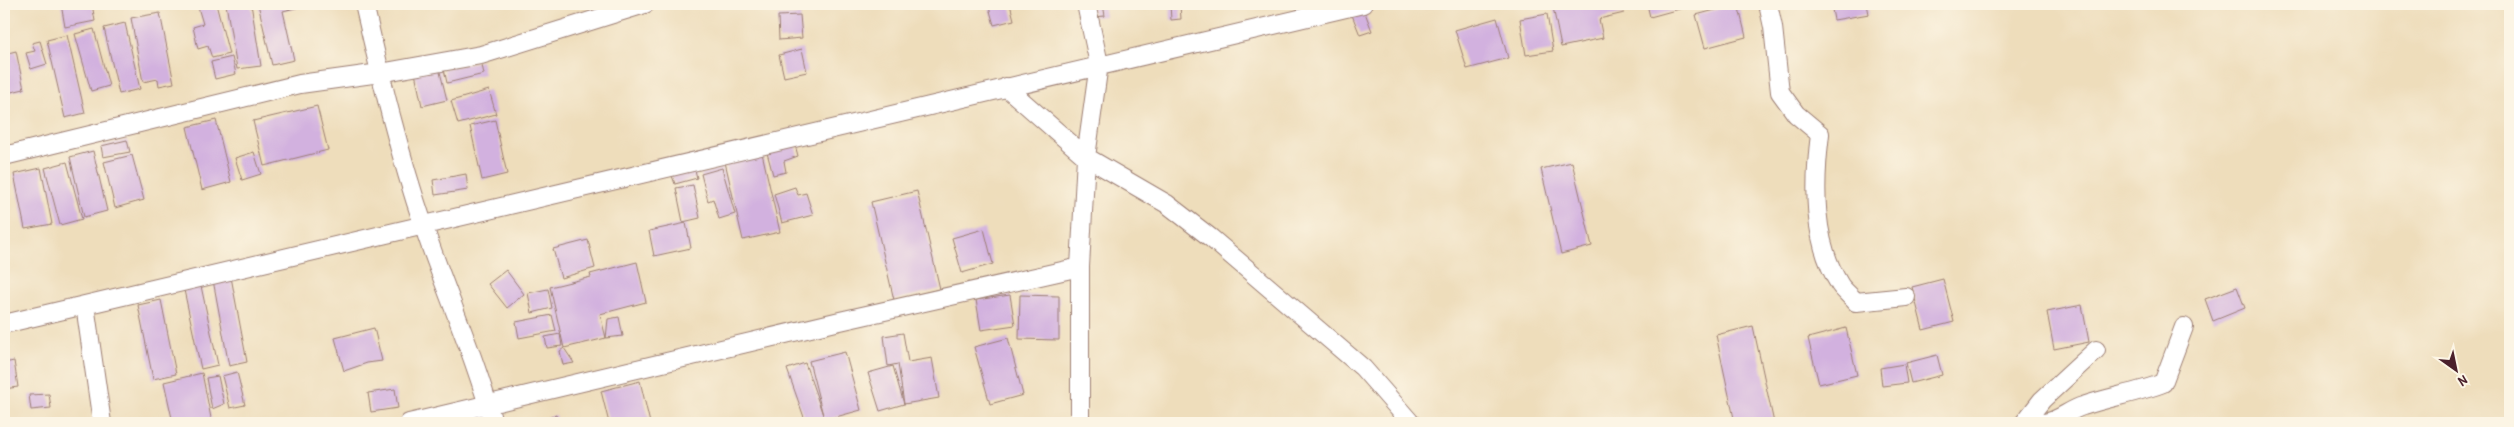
<svg xmlns="http://www.w3.org/2000/svg" width="2514" height="427" viewBox="0 0 2514 427" font-family="'Patrick Hand',sans-serif">
<rect width="100%" height="100%" fill="#fcf5e5"/>
<filter id="ink" filterUnits="userSpaceOnUse"><feTurbulence type="fractalNoise" baseFrequency=".02" numOctaves="2"/><feDisplacementMap in="SourceGraphic" scale="10" xChannelSelector="R" yChannelSelector="G"/><feConvolveMatrix kernelMatrix="1 2 1 2 8 2 1 2 1" color-interpolation-filters="sRGB"/></filter>
<filter id="wash" filterUnits="userSpaceOnUse"><feTurbulence type="fractalNoise" baseFrequency=".0096" numOctaves="4" result="noise"/><feDisplacementMap in="SourceGraphic" scale="20" xChannelSelector="R" yChannelSelector="G"/><feGaussianBlur stdDeviation="1.12" result="paint"/><feColorMatrix in="noise" values="0 0 0 0 0 0 0 0 0 0 0 0 0 0 0 0 0 1.4 0 .05"/><feComposite in="paint" operator="in"/></filter>
<g filter="url(#wash)">
<rect width="100%" height="100%" fill="#edb"/>
<g id="blocks">
<path fill="#d2b1df" d="M61,4H92L95,21L65,27Z
M197,4H216L229,54L212,58L208,46L198,49L193,27L203,24Z
M226,4H251L261,66L237,69Z
M258,4H312L283,11L294,60L272,65Z
M988,4H1010L1014,20L994,25Z
M1092,4H1103L1105,16L1094,17Z
M1170,4H1180L1181,19L1171,20Z
M1569,4H1622L1624,13L1599,19L1603,38L1561,47L1553,7Z
M1647,4H1694V5L1650,17Z
M1738,4L1746,37L1705,48L1696,15Z
M1831,4H1867L1869,14L1834,20Z
M1364,10L1372,31L1360,35L1352,15Z
M160,13L174,83L159,86L158,79L143,82L131,18Z
M1547,14L1553,51L1526,55L1520,19Z
M800,15L802,38L779,40L778,16Z
M1497,18L1508,58L1467,69L1455,30Z
M125,23L140,89L119,94L104,28Z
M94,29L109,86L91,91L75,34Z
M67,35L85,113L65,118L47,40Z
M40,41L47,64L31,69L26,53L35,51L32,43Z
M802,49L807,72L784,77L779,55Z
M16,51L24,89L7,93L10,109L4,110V54Z
M232,57L236,74L215,79L211,62Z
M481,61L484,74L447,83L444,69Z
M439,68L447,100L422,106L415,73Z
M489,90L496,114L458,124L451,101Z
M317,106L328,150L264,166L253,121Z
M216,120L231,182L202,190L187,127Z
M495,120L507,174L482,180L470,126Z
M127,140L130,152L103,157L101,146Z
M794,141L798,156L784,161L786,172L773,175L766,149Z
M93,151L107,211L84,217L70,157Z
M254,152L261,174L242,180L235,158Z
M762,153L780,232L743,240L725,162Z
M132,155L144,200L115,208L104,162Z
M67,162L82,219L60,225L45,168Z
M1572,162L1592,246L1561,254L1541,169Z
M694,166L697,178L675,184L671,173Z
M41,168L52,224L25,229L14,174Z
M722,168L735,214L719,219L713,199L708,201L701,174Z
M466,174L468,190L435,195L433,180Z
M693,185L700,218L683,222L676,188Z
M795,187L798,195L806,193L813,215L782,223L774,194Z
M917,191L940,289L894,300L871,202Z
M686,223L691,248L654,256L649,231Z
M984,229L993,264L962,273L952,238Z
M588,240L595,268L561,278L553,249Z
M637,262L646,302L600,314L606,338L564,348L550,287L591,277L590,274Z
M506,270L524,294L507,308L488,284Z
M231,277L247,362L229,366L213,280Z
M1943,279L1954,322L1923,330L1912,287Z
M201,286L218,365L201,369L184,290Z
M2237,287L2245,308L2213,321L2205,299Z
M548,289L552,308L532,313L528,293Z
M1010,295L1015,325L981,330L976,300Z
M1020,295L1059,296V340L1019,339Z
M161,300L176,374L153,379L138,305Z
M2082,305L2089,342L2054,349L2047,312Z
M552,315L556,331L519,338L516,322Z
M619,317L623,336L606,338L608,319Z
M1753,326L1774,423H1735L1716,335Z
M374,328L382,361L367,363L344,371L335,338Z
M1846,328L1857,375L1819,384L1808,338Z
M903,333L908,362L932,358L939,398L904,404L898,364L888,366L884,336Z
M560,334L562,346L547,348L545,337Z
M1008,338L1023,395L990,404L974,347Z
M564,348L574,363L563,365L560,351Z
M845,352L861,410L814,423H806L787,369L805,363L823,415L809,361Z
M1937,355L1942,375L1911,383L1906,363Z
M14,361L18,387L4,389V363Z
M1904,364L1907,383L1882,386L1880,368Z
M893,366L904,404L880,411L868,373Z
M237,372L245,405L230,408L222,376Z
M202,373L212,423H173L164,382Z
M218,376L224,404L212,409L206,378Z
M640,381L650,423H609L601,391Z
M395,389L398,408L371,412L368,393Z
M49,394L51,408L31,410L29,395Z
M556,415L558,423H532Z"/>
</g>
</g>
<g filter="url(#ink)">
<use href="#blocks" fill-opacity="0" stroke="#9c7e73" stroke-width="1"/>
<g fill="none" stroke-linecap="round" stroke-linejoin="round">
<g stroke="#9c7e73" stroke-width="20">
<path id="street" d="M364,4C381,78 399,154 424,227C446,293 475,356 493,423
M1768,4L1773,27L1780,92L1796,114L1820,134C1814,183 1812,241 1840,285C1844,291 1851,296 1856,302L1906,297
M1006,87L1086,157L1167,204L1211,238L1363,368L1411,423
M4,156L300,84L380,73L481,55L645,4
M85,305L102,423
M4,324L1363,4
M409,423L840,321L1080,267
M1080,423V267L1086,157L1099,64L1086,4
M2024,423L2042,400L2096,350
M2044,423C2059,421 2069,410 2083,406C2109,397 2137,393 2163,383L2184,327"/>
</g>
<use href="#street" stroke="#fff" stroke-width="18"/>
</g>
</g>
<rect width="2514" height="427" fill="none" stroke="#fcf5e5" stroke-width="20"/>
<g transform="translate(2456 370) rotate(147)" stroke="#fcf5e5" stroke-width="4" paint-order="stroke">
<path d="M0-4L9 19L0 12L-9 19Z" fill="#4a1f2b"/>
<text y="-8" font-size="14" font-weight="bold" text-anchor="middle" fill="#4a1f2b">N</text>
</g>
</svg>
